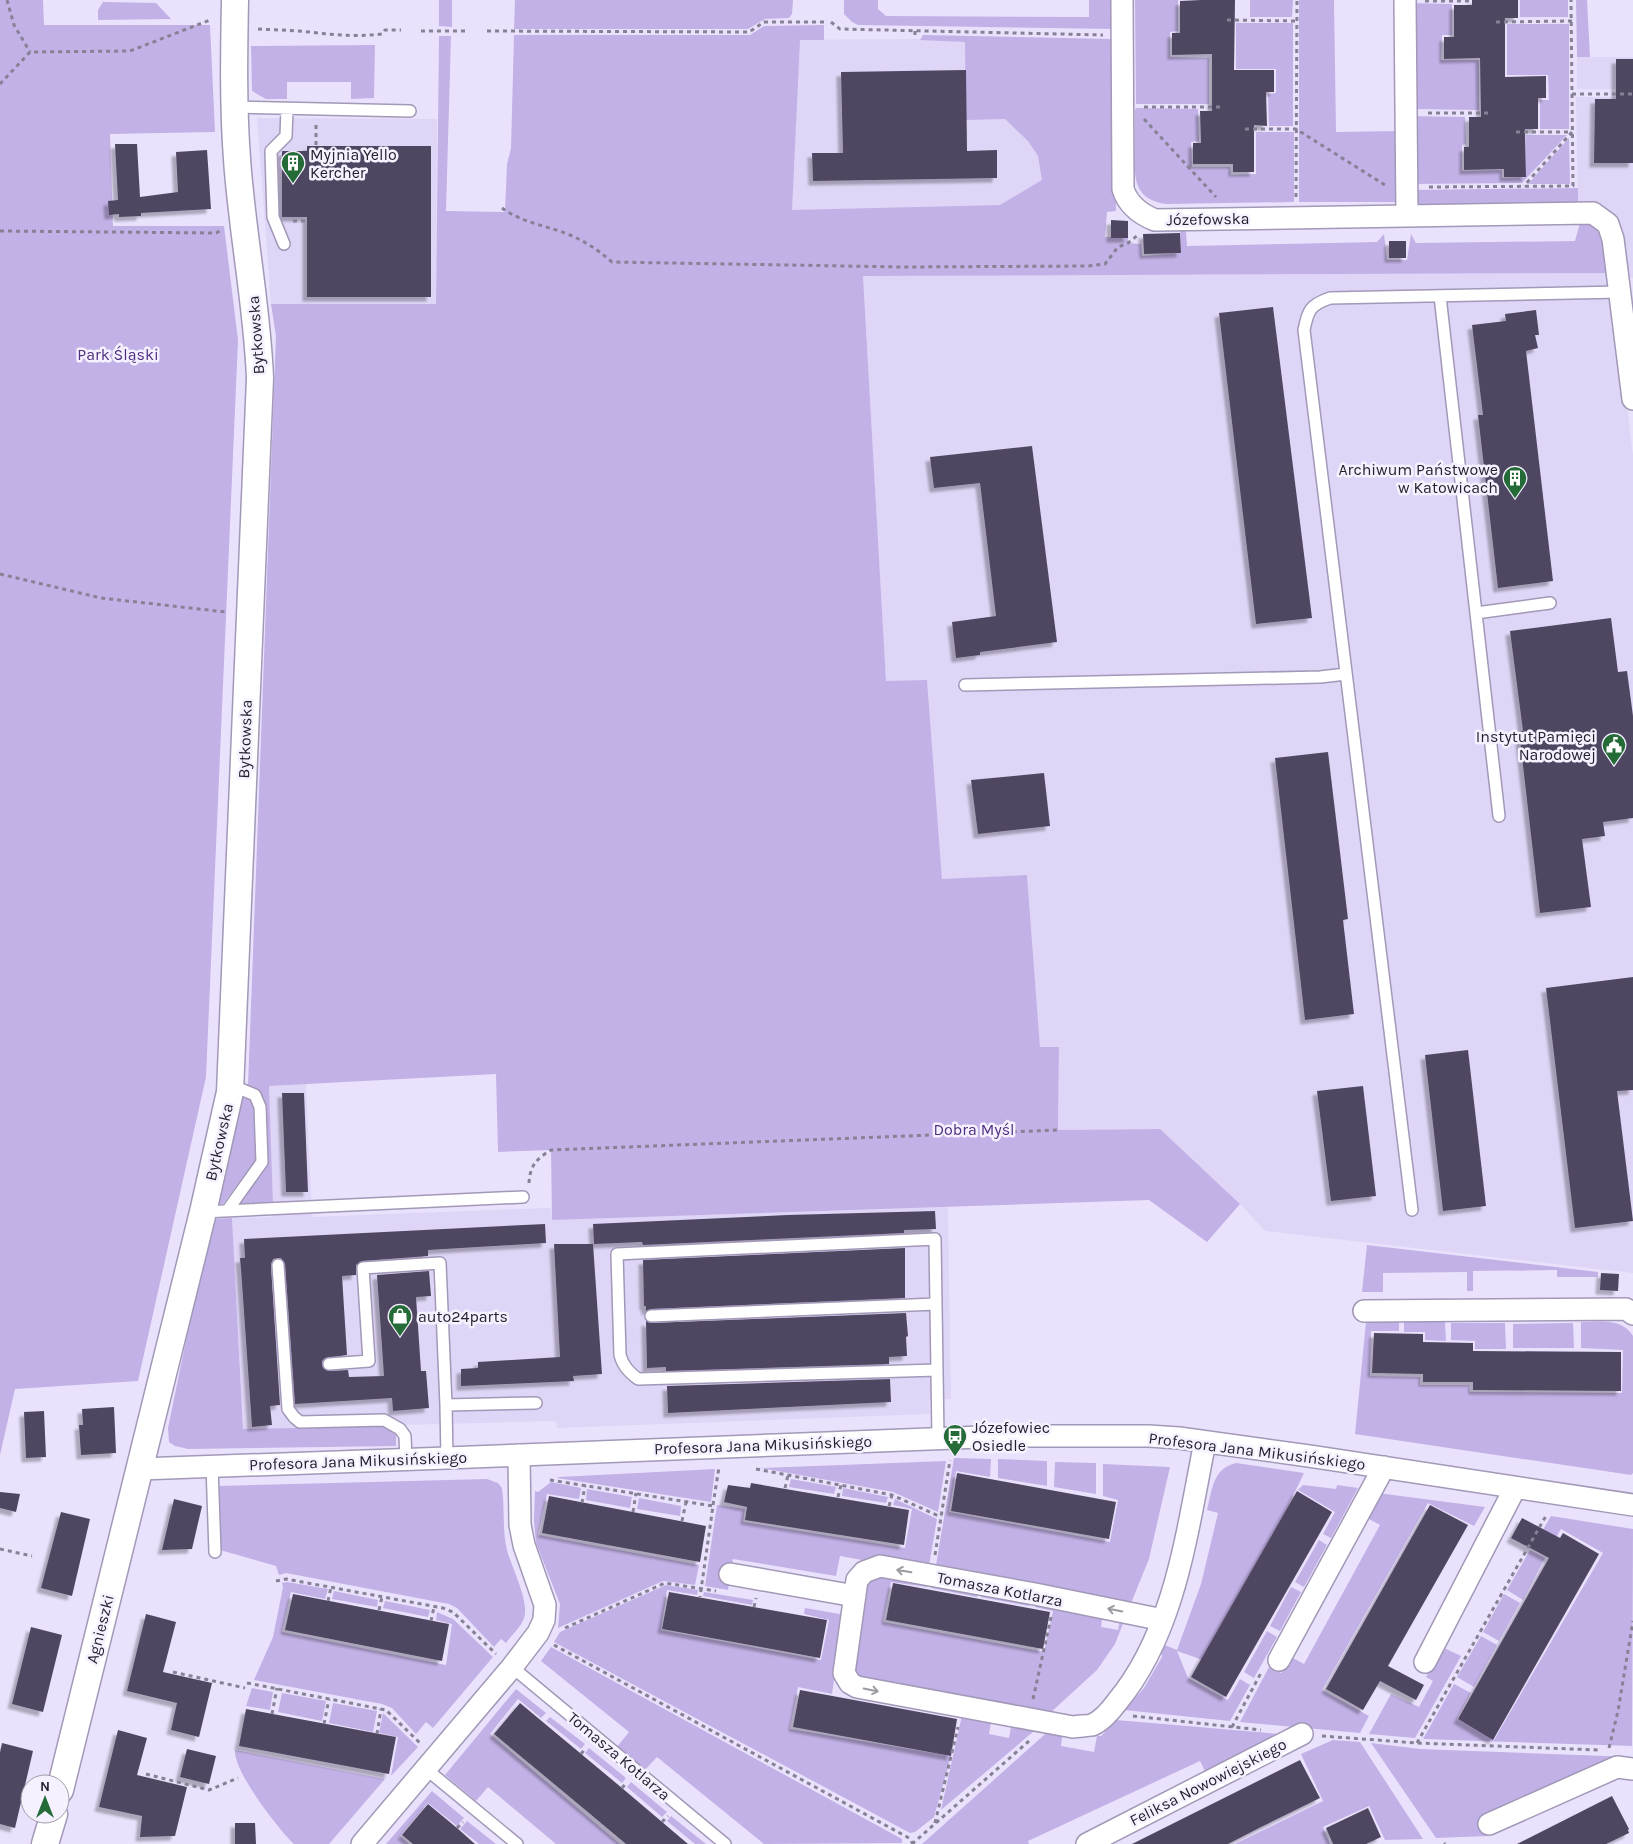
<svg xmlns="http://www.w3.org/2000/svg" width="1633" height="1844" viewBox="0 0 1633 1844" font-family="Karla,sans-serif">
<defs>
<filter id="shadow"><feDropShadow dx="-4.5" dy="4.5" stdDeviation="1" flood-color="#0004"/></filter>
</defs>
<rect width="100%" height="100%" fill="#eae2fd"/>
<path fill="#dfd5f6" d="M915,39L1065,47L1068,229L610,236L612,41Z
M1577,57H1633V89H1577Z
M1576,97H1633V278H1623L1578,208Z
M257,118L437,119L436,304H271Z
M1611,273L1633,456V1273L1265,1231L1240,1204L1160,1129L1058,1130L1059,1047L1040,1048L1027,875L942,880L927,680L886,682L863,276Z
M306,1083L312,1217L545,1208H551L552,1220L948,1207L951,1399L929,1400L930,1414L557,1428L556,1421L243,1429L232,1218L273,1217L269,1085Z"/>
<path fill="#c2b1e6" d="M0,0H43L44,25H210L215,132L110,134L113,226H224L238,340L206,1077L138,1381L15,1389L0,1455Z
M439,0H452V27L439,26Z
M515,0H793L792,14L789,18L765,19L748,29H514Z
M844,0H878V9L886,16L1089,17V0H1114V29L858,25L852,22L844,14Z
M1135,0H1178V31L1170,32V57L1209,58V104H1136Z
M1250,0H1293L1292,17H1250Z
M1299,0H1334L1336,132L1398,131L1404,186L1395,202H1299Z
M1520,0H1568V17H1520Z
M1576,0H1587L1590,57H1577Z
M103,2L156,3L171,19L98,20V10Z
M1408,3L1452,4V35H1442L1441,60H1479V110L1411,109Z
M1236,23H1293V126H1269L1268,94L1276,93V69H1236Z
M1507,24H1569V129H1540V100H1549L1548,75H1507Z
M824,25V40H800L792,210L1000,205L1042,180L1038,156L1028,141L1005,119L966,120L965,42L920,40L923,35L1113,39L1116,211L1107,212L1105,237L1128,238V243L1141,244L1142,256L1181,253L1180,228L1186,232L1187,246L1377,242L1384,234L1387,260H1407L1411,234L1416,243L1575,241L1580,223L1591,222L1601,229L1611,273L863,276L886,681L927,680L942,879L1027,875L1040,1047H1059L1058,1130L1160,1129L1240,1204L1207,1242L1149,1200L552,1220L551,1150L498,1152L496,1074L269,1086L273,1205L238,1206L267,1164L265,1105L248,1086L276,336L271,304H436L439,36H451L446,211L505,212L507,164L511,148L514,35H750L764,26Z
M375,45L374,98L351,99V82H287V99H266L252,91L251,46Z
M1136,108L1198,109L1199,141L1191,142L1192,167H1230L1231,175L1256,174V132H1294V202L1166,204C1133,199 1134,177 1135,150C1135,137 1135,124 1135,110Z
M1410,116L1465,117L1466,144L1462,145V171L1502,170V178L1526,177V135H1567L1522,183L1411,184Z
M1569,138L1570,184H1528Z
M1578,188V208L1410,211V190Z
M243,1098L250,1099L254,1106L256,1159L223,1204H214Z
M232,1218L243,1429L388,1426L396,1435V1446L188,1449L175,1446L169,1442L168,1428L211,1219Z
M1367,1245L1598,1272V1277H1557V1270L1473,1271V1291H1467V1272L1383,1273V1292H1362Z
M1366,1322H1399V1331H1371L1370,1376L1420,1377V1385H1469L1470,1392L1622,1393L1623,1350L1581,1348V1322C1599,1322 1622,1318 1633,1336V1473L1631,1475L1355,1434Z
M1404,1322H1445L1446,1341L1425,1340V1332H1404Z
M1451,1323H1505L1506,1349H1475V1341L1451,1340Z
M1573,1323L1574,1348H1513V1324Z
M954,1458L991,1459L990,1477L956,1471L949,1512L1110,1542L1118,1500L1103,1496V1464L1170,1467L1149,1559L1129,1608L935,1571Z
M998,1459L1047,1461V1486L998,1478Z
M946,1461L938,1512L893,1492L760,1468Z
M1055,1462L1096,1463V1494L1054,1487Z
M1236,1463L1304,1473L1286,1511L1203,1660L1177,1651L1188,1678L1228,1700L1240,1679L1250,1685L1230,1721L1124,1710L1144,1688L1162,1657L1160,1643L1177,1650L1201,1584L1218,1513L1207,1510C1212,1490 1213,1468 1236,1463Z
M715,1469L711,1502L557,1478L559,1477Z
M487,1479L498,1483L502,1488C505,1508 502,1529 507,1550C511,1566 530,1602 524,1618C521,1627 511,1636 506,1643L501,1639L494,1647L457,1608L449,1604L286,1573L279,1575L276,1566L220,1550L217,1486Z
M791,1479L836,1487L834,1494L789,1487Z
M551,1482L581,1488L579,1499L547,1494L538,1535L699,1565L695,1585L663,1581L558,1628L560,1604L536,1543L534,1521L535,1491L538,1492Z
M1303,1485L1336,1489L1337,1485L1358,1488L1331,1538L1323,1534L1335,1512L1298,1490Z
M843,1488L888,1497L886,1503L842,1496Z
M587,1489L632,1497L630,1508L586,1500Z
M1378,1493L1485,1507L1474,1526L1428,1503L1322,1690L1369,1716L1360,1733L1240,1722L1269,1667L1281,1673L1291,1657L1304,1664L1380,1525L1367,1518Z
M639,1498L681,1506L680,1516L637,1509Z
M895,1499L937,1519L928,1572L840,1556L836,1576L733,1559L728,1590L705,1586L717,1505L745,1509L743,1522L905,1548L912,1509L893,1505Z
M1551,1516L1633,1529L1632,1746L1423,1739L1454,1684L1471,1693L1457,1719L1494,1740L1603,1553L1561,1529L1548,1552L1534,1545Z
M1319,1540L1327,1545L1304,1587L1295,1582Z
M1530,1550L1545,1558L1523,1600L1507,1590Z
M865,1575L929,1579L927,1587L891,1582L883,1622L1044,1652L1053,1611L1035,1607L1036,1598L1103,1612L1101,1627L1118,1630L1121,1615L1126,1616L1115,1644L1097,1670L1049,1714L851,1679Z
M932,1579L979,1587L977,1597L931,1588Z
M287,1582L328,1589L325,1599L291,1592L282,1632L446,1665L452,1624L436,1620L437,1612L453,1619L493,1657L433,1728L426,1722L416,1734L392,1708L382,1704L254,1680L273,1637L283,1587L282,1583Z
M666,1585L698,1590L697,1595L667,1590L661,1630L821,1660L829,1620L804,1614L805,1608L840,1614L843,1622L832,1694L798,1687L790,1729L951,1756L934,1817L915,1832L910,1833L554,1642L560,1632Z
M1291,1587L1301,1592L1280,1631L1270,1626Z
M983,1588L1031,1597L1029,1606L981,1597Z
M334,1591L378,1600L377,1607L332,1599Z
M704,1592L753,1600L752,1605L703,1596Z
M1504,1594L1520,1603L1499,1641L1483,1632Z
M385,1601L430,1610L428,1617L383,1608Z
M1267,1631L1277,1637L1254,1678L1244,1672Z
M1481,1636L1497,1645L1474,1687L1457,1677Z
M551,1647L902,1839V1843L764,1844L657,1757L645,1770L617,1747L629,1732L541,1661Z
M1442,1647L1461,1656L1415,1738L1369,1734L1391,1694L1419,1707L1433,1681L1426,1677Z
M252,1688L273,1692L270,1710L246,1706Z
M516,1689L546,1713L541,1718L518,1699L490,1734L620,1844H556L488,1787L476,1801L445,1775Z
M282,1693L326,1701L322,1721L278,1712Z
M333,1703L377,1711L373,1732L329,1723Z
M963,1711L992,1717L989,1734L1009,1738L1012,1721L1040,1726L941,1810Z
M383,1713L418,1747L391,1776L398,1737L379,1733Z
M550,1717L585,1744L581,1749L546,1721Z
M1116,1720L1291,1735L1208,1777L1200,1761L1028,1841L1029,1844H922L1052,1728L1063,1730L1061,1746L1094,1752L1097,1736H1101Z
M1333,1740L1360,1742L1423,1839L1385,1840L1369,1806L1323,1827L1330,1844H1235L1323,1801L1301,1754Z
M1371,1743L1420,1749L1633,1757V1765L1481,1823L1488,1836L1436,1838Z
M589,1748L626,1778L622,1783L585,1753Z
M235,1750L385,1779L329,1844H294C279,1830 233,1771 235,1750Z
M631,1782L667,1812L662,1817L627,1787Z
M432,1791L464,1818L457,1826L428,1803L400,1836L409,1844H386Z
M671,1816L706,1844H695L667,1821Z
M467,1821L496,1844H479L460,1829Z"/>
<path fill="#504762" filter="url(#shadow)" d="M1201,0H1235L1234,70H1274V92H1266L1267,126L1254,125V172H1233V164H1193V143H1201L1200,111H1212V54L1172,55V33H1180V1Z
M1472,0H1518V18H1505V77L1546,76V98H1538V129H1525L1526,177H1504V169L1464,170V147H1469V117H1481L1480,58L1444,59V37H1454V5H1472Z
M1616,59H1633V163H1594L1595,99H1616Z
M966,70L967,151L997,150V178L813,181L812,153H843L841,72Z
M115,144H137L140,197L178,192L176,152L207,150L211,209L141,213V216L119,217V214L109,215L108,201L118,200Z
M307,146H431V297H307V217H282V151H307Z
M1111,220L1128,221V238H1111Z
M1180,233L1181,253L1144,254L1143,234Z
M1389,241H1406V258H1389Z
M1273,307L1312,618L1256,624L1219,313Z
M1536,310L1539,335H1535L1538,348L1526,351L1553,581L1498,588L1478,415H1483L1472,325L1506,321L1505,314Z
M1032,446L1057,642L980,652V655L956,658L952,622L996,616L980,483L934,488L930,457Z
M1611,618L1618,672L1627,671L1633,716V818L1603,822L1605,836L1582,839L1591,907L1540,913L1519,731H1523L1510,631Z
M1328,752L1348,919L1343,920L1354,1014L1305,1020L1275,758Z
M1044,773L1050,826L978,834L971,780Z
M1633,977V1090L1617,1091L1633,1221L1575,1228L1546,988Z
M1468,1050L1486,1206L1443,1211L1425,1055Z
M1363,1086L1376,1196L1331,1201L1317,1091Z
M282,1093H304L308,1192H286Z
M935,1211L936,1229L904,1230V1233L643,1245L642,1242L594,1244L593,1224L787,1215Z
M545,1224L546,1243L428,1250V1256L362,1261L356,1265V1275L342,1276L347,1355L325,1358L322,1361L323,1368L329,1371L348,1370L349,1377L384,1376L377,1275L429,1271L431,1296L416,1297L421,1371H426L429,1408L393,1411L392,1398L295,1404L285,1264L281,1258L273,1259L271,1266L280,1405L270,1406L272,1425L252,1427L241,1269L240,1258H245L244,1239Z
M554,1244H593L602,1374L573,1376L574,1381L461,1386V1369L478,1368V1362L560,1357Z
M905,1248V1298L651,1309L646,1311V1306H644L643,1260Z
M1601,1273L1619,1274L1618,1291L1600,1290Z
M906,1313L908,1336L906,1337L907,1356L889,1357V1364L666,1371V1367L647,1368L646,1321L651,1323Z
M1374,1333L1423,1334V1342L1473,1343V1351L1621,1352V1391L1473,1390V1382H1423V1374L1372,1373Z
M890,1379L891,1402L668,1413L667,1386Z
M114,1407L116,1453L81,1455L79,1425H83L82,1409Z
M44,1411L46,1457L26,1458L24,1412Z
M957,1473L1116,1502L1109,1539L951,1511Z
M751,1483L909,1510L904,1545L745,1520L747,1507L724,1502L728,1485L750,1488Z
M1297,1491L1332,1512L1226,1697L1191,1677Z
M0,1492L20,1494L16,1512L0,1508Z
M549,1496L706,1526L700,1562L542,1533Z
M174,1499L202,1506L192,1549L162,1550Z
M1430,1505L1468,1525L1388,1666L1424,1685L1416,1700L1380,1681L1363,1710L1326,1689Z
M61,1512L90,1519L72,1596L41,1588Z
M1522,1518L1560,1538L1563,1533L1599,1554L1493,1740L1458,1719L1549,1558L1511,1538Z
M893,1583L1050,1612L1043,1649L886,1620Z
M669,1592L827,1620L820,1658L662,1629Z
M293,1594L449,1624L442,1661L285,1630Z
M146,1614L176,1622L163,1672L212,1683L199,1737L171,1730L177,1703L127,1691Z
M31,1627L62,1635L43,1712L12,1704Z
M800,1690L957,1719L951,1756L793,1727Z
M520,1703L622,1788L688,1844H626L589,1813L494,1734Z
M246,1709L396,1737L389,1774L239,1746Z
M118,1730L147,1738L137,1775L187,1787L175,1836L140,1837L142,1816L99,1807Z
M2,1743L33,1751L15,1828L0,1824V1753Z
M187,1749L216,1756L209,1784L180,1777Z
M1300,1760L1320,1798L1259,1828L1228,1844H1132Z
M1612,1796L1629,1829L1628,1830L1629,1833L1606,1844H1517Z
M428,1804L457,1828L475,1844H413L402,1835Z
M1368,1808L1381,1837L1366,1844H1333L1326,1828Z
M235,1823H255L256,1844H235Z"/>
<g fill="none" stroke-linecap="round" stroke-linejoin="round">
<g stroke="#a298b7" stroke-width="14">
<path id="service" d="M234,107L410,111
M284,244L273,217L271,151L286,136L287,109
M1440,296L1499,816
M1476,613L1550,603
M965,685L1320,677L1346,674
M1412,1210L1304,330C1308,310 1310,305 1330,298L1620,292
M227,1211L262,1162L260,1107L255,1095L231,1085
M203,1212L523,1197
M278,1265L288,1409L294,1417L300,1422L384,1420L400,1429L405,1436L406,1460
M651,1316L936,1304
M329,1364L369,1361L363,1268L440,1263L446,1405
M937,1370L638,1379C629,1372 623,1366 620,1355L617,1254L935,1239L938,1438
M447,1458L446,1405L536,1403
M212,1466L215,1552
M512,1667L725,1844
M426,1769L517,1844"/>
</g>
<g stroke="#a298b7" stroke-width="24">
<path id="minor" d="M1122,0L1123,189C1128,205 1140,214 1155,220L1593,213L1608,224L1613,239L1633,399
M1405,0L1407,216
M1364,1311L1626,1309L1633,1314
M140,1469L447,1458L1006,1436H1149L1179,1438L1309,1456L1633,1505
M730,1574L855,1596
M1163,1620L1035,1594L880,1566L864,1572L857,1580L844,1673L850,1683L857,1687L1073,1727C1079,1726 1086,1726 1092,1725C1102,1721 1111,1710 1117,1702C1176,1631 1187,1530 1205,1442
M1279,1660L1384,1467
M1425,1662L1515,1488
M1489,1824L1617,1767L1633,1769
M362,1844L512,1667L538,1633L544,1620L545,1605L524,1545L520,1525L519,1455
M1087,1844L1302,1734"/>
</g>
<g stroke="#a298b7" stroke-width="29">
<path id="tertiary" d="M60,1790L203,1212L230,1092L260,378C257,304 242,232 237,159C233,106 234,53 235,0
M45,1844L54,1814"/>
</g>
<path stroke="#878195" stroke-width="3" stroke-dasharray="4 4" stroke-linecap="butt" d="M7,0L14,25L30,52
M1425,1H1472
M1227,20L1297,21
M831,22L840,29L1103,35
M1496,22L1572,21
M258,29C275,30 292,30 309,32C334,35 357,37 382,34L385,30H401
M421,31H468
M487,31L749,32L764,22H824
M915,31V39
M0,84L30,52L130,51L210,20
M1572,94H1633
M1144,107H1221
M1428,113H1490
M1144,119L1216,197
M316,125V146
M1245,129H1296L1385,185
M1516,132H1572L1524,186
M1429,187L1573,186L1571,0
M1296,197L1297,0
M502,208C521,222 543,225 565,233C583,240 597,249 612,262L903,267L1089,266L1105,264L1118,247L1128,243L1138,235
M293,221H307
M0,231L216,233L220,231
M0,574L101,598L226,612
M529,1183C530,1166 536,1159 551,1150L1058,1130
M756,1469L892,1495L941,1517
M550,1480L713,1506L700,1597
M785,1488L788,1475
M838,1497L841,1485
M582,1503L585,1485
M713,1505L719,1467
M889,1506L892,1495
M633,1512L636,1493
M682,1521L686,1502
M0,1549L32,1556
M935,1555L950,1460
M276,1581L286,1579L443,1608L453,1612L496,1654
M328,1601L331,1587
M754,1607L756,1598
M379,1610L382,1597
M431,1621L434,1607
M565,1628L665,1583L716,1591
M554,1645L909,1838L913,1844
M173,1672L245,1688
M247,1683L386,1710L420,1743
M1033,1699L1051,1617
M272,1714L277,1688
M1133,1716L1261,1730
M324,1724L329,1699
M1232,1727L1262,1671
M377,1734L381,1709
M1322,1736L1417,1743L1598,1750
M1417,1743L1547,1514
M1609,1748L1618,1711L1633,1621
M581,1754L585,1749
M146,1774L209,1790L238,1778
M622,1788L627,1782
M662,1822L668,1816
M935,1823L958,1727
M457,1828L463,1822
M1444,1843L1445,1844
M912,1844L1029,1741"/>
<use href="#service" stroke="#fff" stroke-width="11"/>
<use href="#minor" stroke="#fff" stroke-width="21"/>
<use href="#tertiary" stroke="#fff" stroke-width="26"/>
</g>
<defs><path id="oneway-shaft" d="M-6 0H5M1.5-3L5.5 0L1.5 3" fill="none" stroke-width="1.6" stroke-linecap="round" stroke-linejoin="round" transform="scale(1.25)"/></defs>
<g stroke="#9c9aa0">
<use href="#oneway-shaft" transform="translate(904 1571) rotate(-170)"/>
<use href="#oneway-shaft" transform="translate(1115 1610) rotate(-169)"/>
<use href="#oneway-shaft" transform="translate(871 1690) rotate(11)"/>
</g>
<defs>
<g id="building-pin" transform="scale(1.25)"><path d="M0 17L-7.5 6A9.5 9.5 0 1 1 7.5 6Z" fill="#246b37" stroke="#f5f1ff"/><path d="M-4-6H4V6H1V3H-1V6H-4ZM-2.5-4.3h1.7v1.8h-1.7ZM.8-4.3h1.7v1.8H.8ZM-2.5-1h1.7V.8h-1.7ZM.8-1h1.7V.8H.8Z" fill="#fff"/></g>
<g id="civic-pin" transform="scale(1.25)"><path d="M0 17L-7.5 6A9.5 9.5 0 1 1 7.5 6Z" fill="#246b37" stroke="#f5f1ff"/><path d="M-.6-6.5H3V-4.5H.6V-3L4-1V1h2V6H-6V1h2V-1L-.6-3ZM-1.2 2.5V6h2.4V2.5Z" fill="#fff"/></g>
<g id="shop-pin" transform="scale(1.25)"><path d="M0 17L-7.5 6A9.5 9.5 0 1 1 7.5 6Z" fill="#246b37" stroke="#f5f1ff"/><path d="M-5-2.5h2.3a2.7 3.5 0 0 1 5.4 0H5L5.5 6h-11ZM-1.5-2.5h3a1.5 2.3 0 0 0-3 0Z" fill="#fff"/></g>
<g id="bus-pin" transform="scale(1.25)"><path d="M0 17L-7.5 6A9.5 9.5 0 1 1 7.5 6Z" fill="#246b37" stroke="#f5f1ff"/><path d="M-5-6H5V4H4V6H2V4H-2V6H-4V4H-5ZM-3.5-4V0h7V-4ZM-3.5 1.2v1.5H-2V1.2ZM2 1.2v1.5H3.5V1.2Z" fill="#fff"/></g>
</defs>
<g fill-rule="evenodd">
<use href="#building-pin" x="293" y="163"/>
<use href="#building-pin" x="1515" y="478"/>
<use href="#civic-pin" x="1614" y="745"/>
<use href="#shop-pin" x="400" y="1316"/>
<use href="#bus-pin" x="955" y="1436"/>
</g>
<g text-anchor="middle" dominant-baseline="central" stroke-width="5" stroke-linejoin="round" paint-order="stroke">
<g font-size="16" fill="#231f2b" stroke="#f5f1ff" text-anchor="start">
<text x="310" y="154">Myjnia Yello<tspan x="310" dy="18">Kercher</tspan></text>
<text x="1498" y="469" text-anchor="end">Archiwum Państwowe<tspan x="1498" dy="18">w Katowicach</tspan></text>
<text x="1596" y="736" text-anchor="end">Instytut Pamięci<tspan x="1596" dy="18">Narodowej</tspan></text>
<text x="418" y="1316">auto24parts</text>
<text x="972" y="1427">Józefowiec<tspan x="972" dy="18">Osiedle</tspan></text>
</g>
<g font-size="16" fill="#231f2b" stroke="#f5f1ff">
<text transform="translate(1208 219) rotate(-1)">Józefowska</text>
<text transform="translate(256 335) rotate(-94)">Bytkowska</text>
<text transform="translate(245 739) rotate(-88)">Bytkowska</text>
<text transform="translate(219 1142) rotate(-77)">Bytkowska</text>
<text transform="translate(763 1445) rotate(-2)">Profesora Jana Mikusińskiego</text>
<text transform="translate(1257 1451) rotate(7)">Profesora Jana Mikusińskiego</text>
<text transform="translate(358 1461) rotate(-2)">Profesora Jana Mikusińskiego</text>
<text transform="translate(1000 1589) rotate(11)">Tomasza Kotlarza</text>
<text transform="translate(100 1629) rotate(-76)">Agnieszki</text>
<text transform="translate(619 1756) rotate(40)">Tomasza Kotlarza</text>
<text transform="translate(1208 1782) rotate(-27)">Feliksa Nowowiejskiego</text>
</g>
<g font-size="16" fill="#502e81" stroke="#f5f1ff">
<text x="118" y="354">Park Śląski</text>
<text x="974" y="1129">Dobra Myśl</text>
</g>
</g>
<g transform="translate(45 1799)"><circle r="24" fill="#f5f1ff" stroke="#a19daa"/>
<path d="M0-4L9 19L0 12L-9 19Z" fill="#246b37"/>
<text y="-8" font-size="14" font-weight="bold" text-anchor="middle" fill="#231f2b">N</text>
</g>
</svg>
